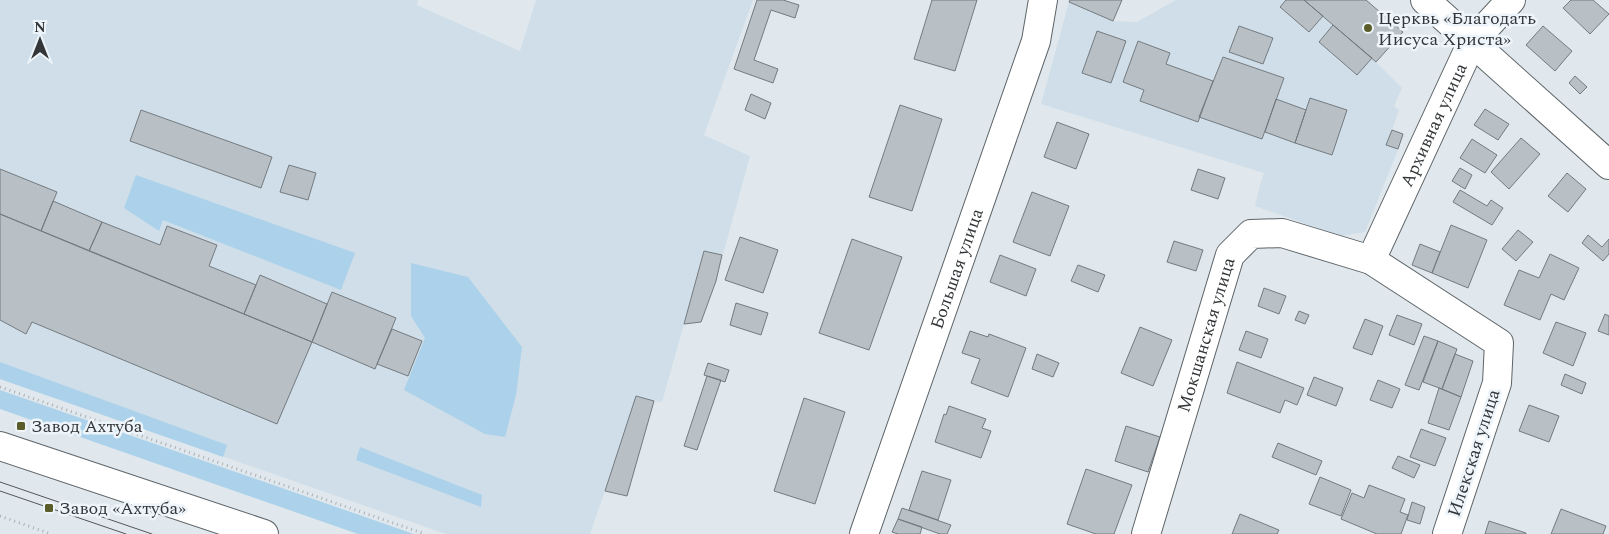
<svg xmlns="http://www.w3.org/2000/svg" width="1609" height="534" viewBox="0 0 1609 534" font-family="Spectral,serif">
<rect width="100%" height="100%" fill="#e0e8ed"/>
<path fill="#cfdee8" d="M0,0H418L417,5L520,51L536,0H753L704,135L750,156L716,280L701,322L684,324L662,402L654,401L627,496L605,491L590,534H446L0,379Z
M1176,0H1304L1376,62L1402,88L1394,106L1399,110L1392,130L1404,135L1365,232L1340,236L1255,206L1260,185L1264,173L1041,104L1069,2L1113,21L1137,22Z"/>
<path fill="#abd2ea" d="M136,175L355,253L341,290L163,220L159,231L124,208Z
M411,263L468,277L522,347L516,395L505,437L485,434L404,390L425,338L411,316Z
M0,362L227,445L223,457L0,379Z
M0,390L414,534H358L0,409Z
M360,447L482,495L481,507L356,460Z"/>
<path fill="#b8c0c5" stroke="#747b80" d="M757,0H783L799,5L795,18L771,10L754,60L778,69L773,83L734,69Z
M932,0H977L955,71L914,59Z
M1070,0H1122L1113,21L1069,2Z
M1286,0H1304L1323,16L1309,32L1280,7Z
M1304,0H1366L1403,32L1376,62Z
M1571,0H1593L1609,14L1590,34L1563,8Z
M1333,25L1372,58L1357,75L1319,42Z
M1239,26L1273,38L1263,64L1229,52Z
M1543,26L1572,51L1555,71L1526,45Z
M1097,31L1126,41L1111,83L1082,73Z
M1138,41L1170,53L1166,64L1213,81L1198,122L1140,101L1144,90L1123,82Z
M1223,57L1284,78L1262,139L1199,117Z
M1575,76L1587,87L1580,94L1569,83Z
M751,94L771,103L765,119L745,110Z
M1310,98L1347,110L1332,155L1295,143Z
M1276,99L1306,110L1295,143L1265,132Z
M900,105L942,119L912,211L869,197Z
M1485,109L1509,124L1498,140L1474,125Z
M141,110L272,157L261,188L130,141Z
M1057,122L1089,134L1076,169L1044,157Z
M1392,130L1403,134L1398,149L1386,145Z
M1521,138L1540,154L1509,189L1491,172Z
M1472,139L1497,155L1485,173L1460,158Z
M289,165L316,173L308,200L280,192Z
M1460,168L1472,175L1465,189L1452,181Z
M0,169L57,192L41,231L0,214Z
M1198,169L1225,178L1218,199L1191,190Z
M1567,173L1586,189L1568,212L1548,196Z
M1460,190L1487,206L1491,200L1503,208L1492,225L1453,202Z
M1032,192L1069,206L1050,256L1013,242Z
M53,201L102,222L89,251L41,231Z
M0,214L312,342L277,424L32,322L26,334L0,320Z
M102,222L160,245L167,226L217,245L209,266L256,285L244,314L89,251Z
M1451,225L1487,240L1468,288L1432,273Z
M1518,230L1533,242L1516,261L1502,249Z
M1588,235L1602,247L1609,239V254L1603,261L1582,243Z
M740,237L778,250L763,293L725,280Z
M852,239L902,257L869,350L819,333Z
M1174,241L1203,250L1196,271L1167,262Z
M1420,244L1440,252L1432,273L1412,265Z
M704,251L722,255L716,281L701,322L684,324Z
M1550,254L1579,268L1564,300L1551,294L1540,320L1504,305L1519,270L1539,278Z
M1000,255L1036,269L1026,296L990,282Z
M1078,265L1105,275L1098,292L1071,281Z
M260,275L327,304L312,342L244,314Z
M1264,288L1286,296L1279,314L1258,306Z
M332,292L396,318L375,369L312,342Z
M736,303L768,313L761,335L730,325Z
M1299,311L1309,315L1305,324L1295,320Z
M1605,314L1609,316V335L1598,331Z
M1397,315L1422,324L1414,345L1389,335Z
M1365,319L1383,326L1372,355L1353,348Z
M1556,322L1586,333L1573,366L1543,353Z
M1140,327L1172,340L1153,386L1121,373Z
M392,329L422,341L408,376L377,364Z
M970,331L988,337L989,334L1026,348L1008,397L971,383L980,359L962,353Z
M1246,331L1268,339L1261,358L1239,350Z
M1424,336L1438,341L1419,390L1405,385Z
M1438,341L1457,349L1442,389L1423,382Z
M1037,354L1059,363L1053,377L1032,369Z
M1455,354L1473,361L1461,397L1442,389Z
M1237,362L1304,388L1297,405L1285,400L1280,413L1227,393Z
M708,363L729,370L725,382L704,375Z
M1565,374L1586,383L1582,394L1561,385Z
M707,376L721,380L697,450L684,446Z
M1314,377L1343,388L1336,406L1307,395Z
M1378,380L1400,389L1392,408L1370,400Z
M1439,388L1461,397L1449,430L1428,423Z
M636,396L654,401L627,496L605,491Z
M804,398L845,412L815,504L774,491Z
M1529,405L1559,416L1549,442L1519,431Z
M949,406L986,419L982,428L991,431L981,458L935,442L944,414L946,415Z
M1126,426L1160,437L1148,472L1115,461Z
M1421,429L1446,438L1435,466L1410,457Z
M1278,443L1322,461L1316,475L1272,457Z
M1398,456L1420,465L1414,478L1392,468Z
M1086,469L1132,485L1114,534H1096L1067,524Z
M922,471L951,480L938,520L909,510Z
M1320,477L1351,490L1341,516L1309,504Z
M1369,485L1405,499L1400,512L1408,515L1401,534H1377L1341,519L1352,493L1364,498Z
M1412,502L1425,507L1420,524L1407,520Z
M902,508L951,525L947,534H940L898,519Z
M1561,509L1606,526L1603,534H1551Z
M1240,514L1279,530L1277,534H1232Z
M898,519L922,527L920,534H898L892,532Z
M1489,521L1526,533V534H1485Z"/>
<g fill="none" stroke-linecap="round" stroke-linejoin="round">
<g stroke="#5d6468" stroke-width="30">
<g id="minor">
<path id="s1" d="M1371,260L1472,42L1511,0"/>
<path id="s2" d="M864,534L1036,41L1043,0"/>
<path id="s3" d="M1146,534L1230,255L1251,234L1282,233L1371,260L1499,343L1497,383L1447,534"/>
</g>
</g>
<g stroke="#5d6468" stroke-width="30">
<path id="major" d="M1425,0L1609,165
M0,446L264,534"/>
</g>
<path stroke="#aab0b4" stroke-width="3" stroke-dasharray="1 4" stroke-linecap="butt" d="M0,387L425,534
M0,516L51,534"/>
<use href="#minor" stroke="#fff" stroke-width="28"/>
<use href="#major" stroke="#fff" stroke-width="28"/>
<path stroke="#525658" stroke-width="1" d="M0,482L152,534
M0,491L126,534"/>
</g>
<g fill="#5a5d2a" stroke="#edf5fb" stroke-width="2">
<circle cx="1368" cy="28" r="5"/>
<rect x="16" y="421" width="10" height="10" rx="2.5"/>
<rect x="44" y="503" width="10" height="10" rx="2.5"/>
</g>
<g text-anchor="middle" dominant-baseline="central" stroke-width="5" stroke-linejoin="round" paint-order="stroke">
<g font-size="18" fill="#333638" stroke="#edf5fb" text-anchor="start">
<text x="1378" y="18">Церквь «Благодать<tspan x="1378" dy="21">Иисуса Христа»</tspan></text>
<text x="31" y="426">Завод Ахтуба</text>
<text x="59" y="508">Завод «Ахтуба»</text>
</g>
<g font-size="18" fill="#333638" stroke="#edf5fb">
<text stroke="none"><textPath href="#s1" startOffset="149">Архивная улица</textPath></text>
<text stroke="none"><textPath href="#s2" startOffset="281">Большая улица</textPath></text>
<text stroke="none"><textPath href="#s3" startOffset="208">Мокшанская улица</textPath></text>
<text transform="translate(1474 453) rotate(-72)">Илекская улица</text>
</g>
</g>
<g transform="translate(40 40)" stroke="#edf5fb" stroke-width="4" paint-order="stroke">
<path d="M0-4L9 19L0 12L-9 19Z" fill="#333638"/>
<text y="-8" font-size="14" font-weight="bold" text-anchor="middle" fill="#333638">N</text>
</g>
</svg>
